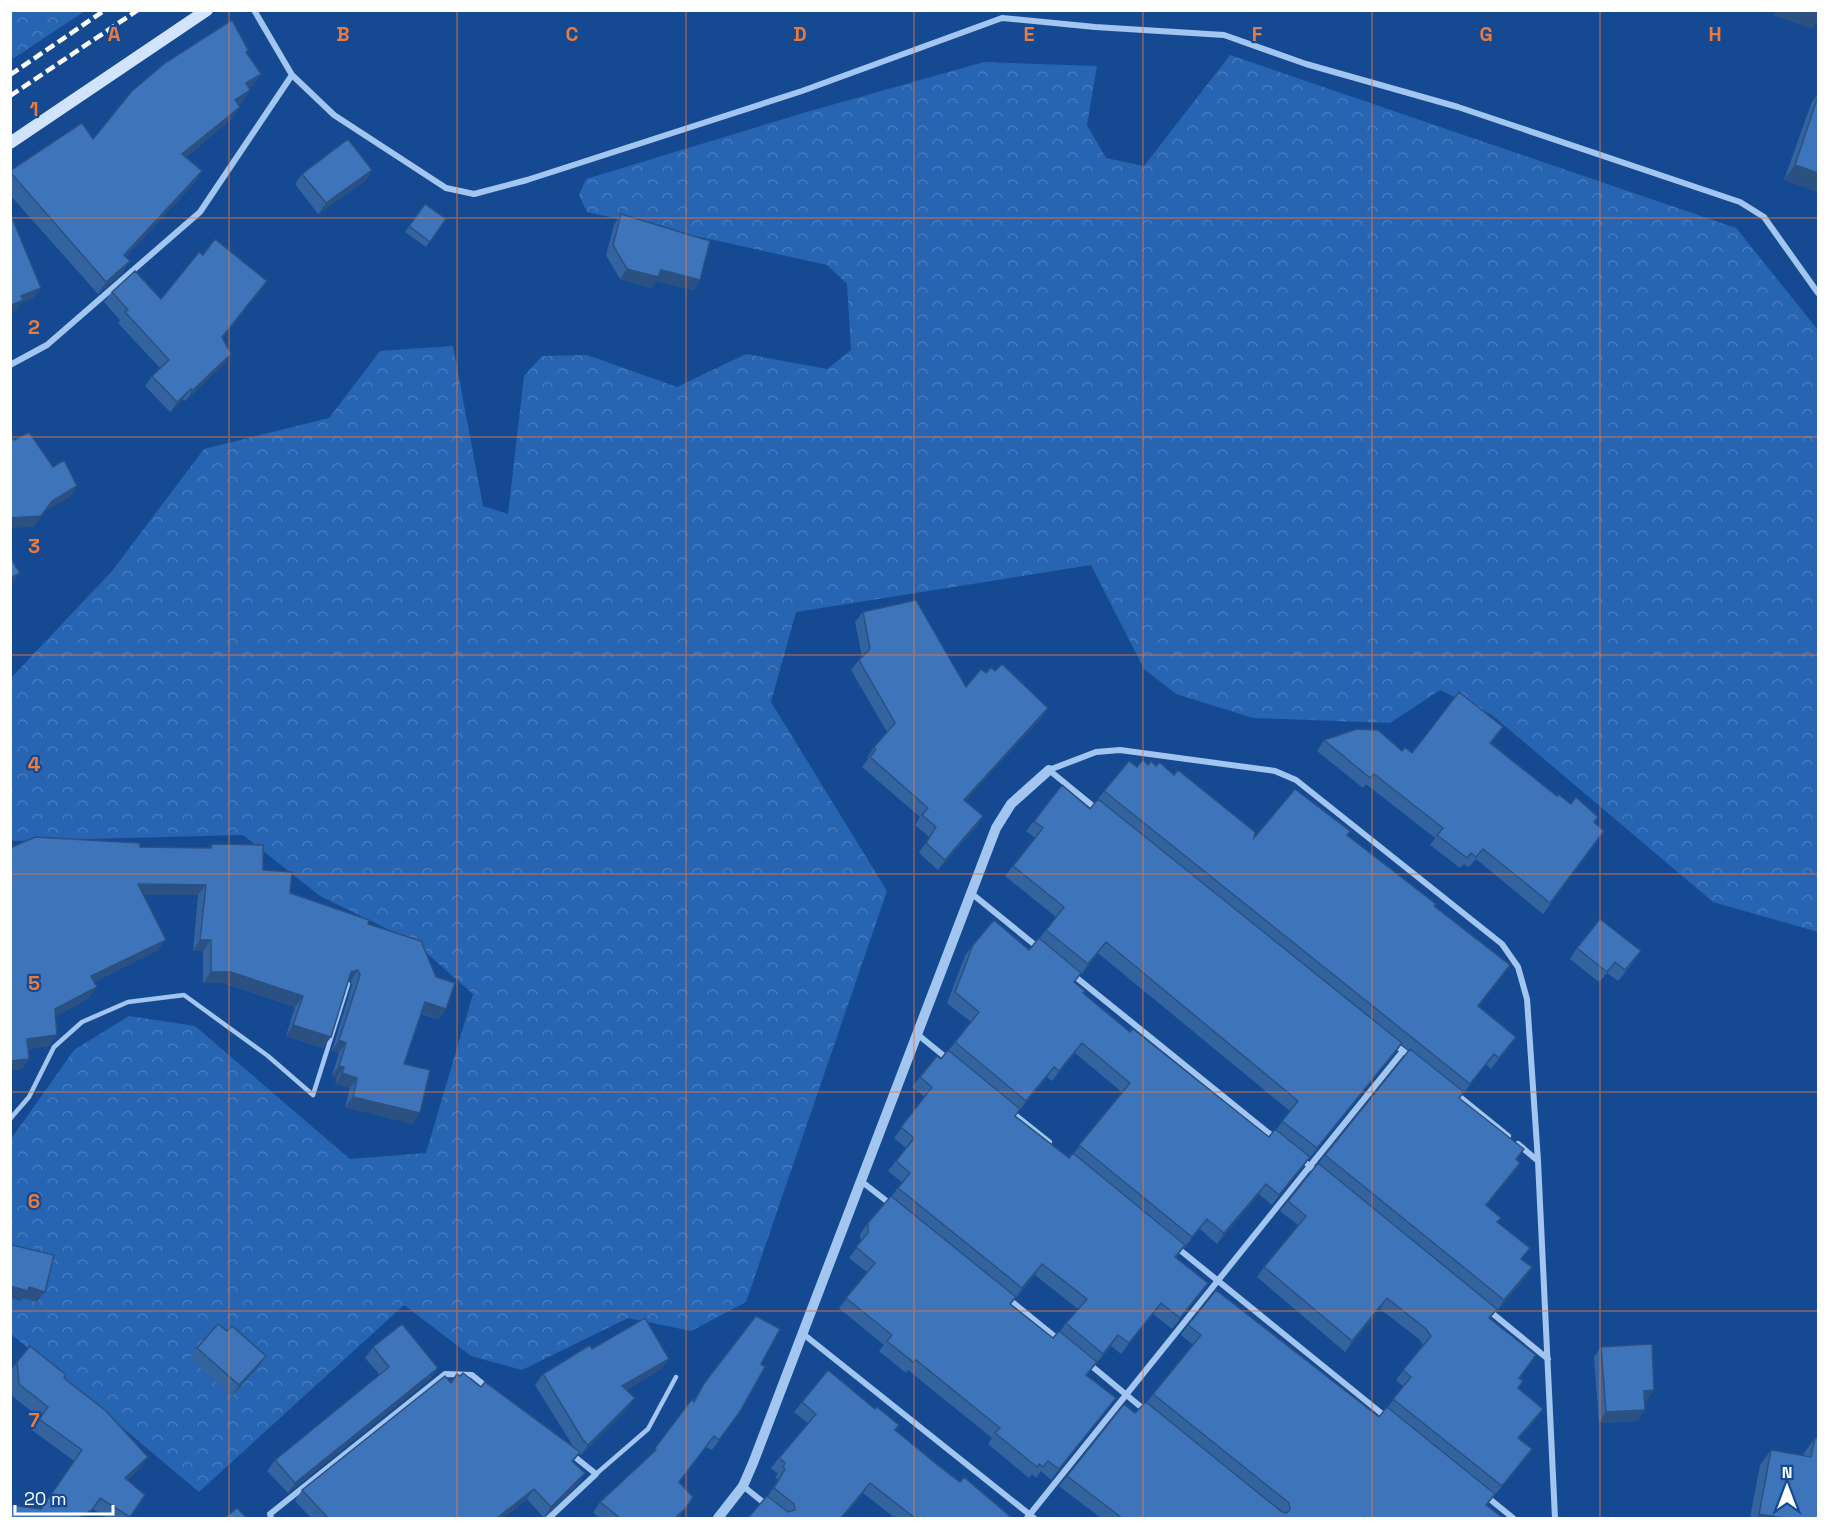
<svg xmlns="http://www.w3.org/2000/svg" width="1829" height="1529" viewBox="0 0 1829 1529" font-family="'Space Grotesk',sans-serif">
<defs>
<pattern id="forest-crowns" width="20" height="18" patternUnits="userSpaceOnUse" patternTransform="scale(1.5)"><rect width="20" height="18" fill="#2764b1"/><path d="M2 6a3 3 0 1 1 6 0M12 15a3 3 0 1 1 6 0" fill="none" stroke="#477bbd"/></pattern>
</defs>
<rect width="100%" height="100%" fill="#154a92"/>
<path fill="url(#forest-crowns)" d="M11,10H85V11L11,60Z
M1230,55L1736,228L1818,330V932L1713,902L1492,715L1440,690L1390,723L1253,718L1176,694L1144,669L1091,565L796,612L771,702L887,891L746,1302L691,1331L628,1318L522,1370L471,1356L404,1305L199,1492L11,1334V1139L74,1050L129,1016L195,1026L350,1159L426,1153L473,994L414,942L320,896L243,835L11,841L10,679L112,571L204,449L329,418L380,351L453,346L483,506L508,514L524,376L542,356L587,355L677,387L746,354L827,369L851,350L847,284L827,265L587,212L579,195L586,179L810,111L984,62L1097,66L1087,125L1106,158L1144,166Z"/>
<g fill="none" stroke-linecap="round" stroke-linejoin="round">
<path stroke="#a3c6f1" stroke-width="4.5" d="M10,1119L29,1097L54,1047L82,1022L128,1002L184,995L268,1056L313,1095L348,984
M596,1474L648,1429L676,1377"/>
<path stroke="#a3c6f1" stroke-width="6" d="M254,10L292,75L334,115L446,188L474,194L527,180L802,91L1002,18L1095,27L1224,35L1306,64L1458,107L1740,202L1764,217L1818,293
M10,365L47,345L200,212L292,75
M1099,811L1049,770L1096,752L1120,750L1275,771L1296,780L1502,944L1518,967L1527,999L1538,1161L1555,1518
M971,893L1040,949
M1072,974L1276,1139
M917,1034L949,1060
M1392,1042L1412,1058
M1455,1093L1508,1136
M1010,1111L1049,1142
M1518,1144L1538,1161
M1313,1169L1310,1166L1403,1051
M861,1181L893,1206
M1175,1246L1386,1417
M1006,1297L1059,1340
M1487,1309L1548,1359
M802,1333L1034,1518
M1088,1363L1147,1412
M743,1486L768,1506
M1486,1496L1513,1518
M271,1518L270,1514L445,1374L472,1375L489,1389
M549,1518L596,1474L570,1453
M1027,1518L1310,1166L1301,1159"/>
<path stroke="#a3c6f1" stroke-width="10" d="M718,1518L743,1486L753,1463L996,828L1011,804L1049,770"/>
<path stroke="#d2e3fc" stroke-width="12" d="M10,143L207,10"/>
<path stroke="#fff" stroke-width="4.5" stroke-dasharray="10 4.5" stroke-linecap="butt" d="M10,75L105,10
M10,96L138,10"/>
</g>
<path fill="#3464a0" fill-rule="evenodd" d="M248,50L246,53L261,74L252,86L249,88L242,102L238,105L240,107L231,119L186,157L202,171L194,183L126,257L130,261L121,274L98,294L10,195V171L93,139Z
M1818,93V192L1784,180L1811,104Z
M372,170L365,181L318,214L295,184L302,174Z
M425,204L446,219L426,247L405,232Z
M621,214L700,280L693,290L656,281L651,288L620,279L606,255L614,225Z
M260,291L222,338L224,364L185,401L183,399L170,412L145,386L152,376L160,368L118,323L120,320L104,302L112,292L161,299Z
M863,612L966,687L986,673L995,671L1048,708L1041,718L965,801L983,816L976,827L938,870L919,853L929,837L915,825L920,817L862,767L868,759L867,758L874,747L887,732L851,670L862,656L855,622Z
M1503,727L1491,743L1557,796L1571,804L1598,817L1595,822L1597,841L1543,914L1476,859L1469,867L1464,864L1460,868L1430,845L1435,838L1366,784L1363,788L1317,751L1324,740L1412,753Z
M1148,765L1254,838L1347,835L1434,906L1510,965L1478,1007L1509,1047L1491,1069L1486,1064L1459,1099L1517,1160L1513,1173L1486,1206L1522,1259L1532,1267L1525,1278L1497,1311L1496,1310L1490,1319L1536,1355L1519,1378L1518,1389L1536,1419L1519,1438L1532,1449L1525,1459L1494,1496L1487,1505L1503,1518H1101L1059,1486L1067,1476L1147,1402L1193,1345L1181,1335L1188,1325L1379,1417L1387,1408L1404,1387L1396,1380L1423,1345L1419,1339L1380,1309L1345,1352L1257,1277L1264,1267L1298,1225L1280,1211L1288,1201L1409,1051L1401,1044L1272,1205L1259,1194L1217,1244L1200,1229L1184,1248V1247L1176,1258L1201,1293L1172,1329L1153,1314L1121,1354L1111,1346L1096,1364H1095L1087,1375L1108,1408L1051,1480L1041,1471L1036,1478L1032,1474L1029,1478L988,1444L992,1438L908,1370L906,1373L879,1351L884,1345L839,1308L867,1272L849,1258L861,1242L860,1234L868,1223L892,1196L902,1182L888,1171L906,1148L894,1138L925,1097L912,1087L920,1077L941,1059L949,1050L971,1022L947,1003L965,956L973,945L1029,950L1039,939L1056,917L1005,876L1035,838L1026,831L1034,821L1090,809L1104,791L1137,767ZM1098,953L1290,1111L1276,1130L1269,1137L1130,1032L1083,993L1074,982L1080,974L1081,975ZM1075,1053L1123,1093L1074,1153L1069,1158L1015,1116L1047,1077L1052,1081ZM1035,1275L1078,1309L1066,1323L1060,1332L1053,1338L1011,1304Z
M212,844L263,870L290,893L368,924L446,1009L439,1019L421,1014L404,1064L413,1124L345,1107L350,1088L335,1084L337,1078L332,1076L339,1053L332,1051L352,985L351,981H348L323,1048L286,1036L295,1007L223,983H203V951H193L198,895H143L158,950L94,982L89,998L56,1016L49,1046L28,1049L29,1059L22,1069L10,1071L140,847L208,848Z
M1577,948L1634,961L1618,981L1607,973L1599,982L1570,959Z
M227,1331L266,1356L258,1367L232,1396L189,1358L197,1348Z
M373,1347L431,1378L288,1493L267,1471L275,1460L380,1375L365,1358Z
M1601,1347L1654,1390L1647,1400L1645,1401L1638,1421L1599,1423L1594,1357Z
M592,1349L669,1359L661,1369L626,1390L627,1409L581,1455L579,1454L573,1462L585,1473L578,1484L544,1518L527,1499L503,1518H311L295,1501L302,1490L460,1376L481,1387L573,1446L535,1385L543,1374Z
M17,1362L64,1378L140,1468L127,1480L145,1495L129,1518H107L93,1509H41L74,1461L32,1430L40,1418L11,1395L10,1372Z
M761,1364L739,1413L712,1450L706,1447L679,1482V1518H600L593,1513L600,1502L649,1457L693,1401L705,1382Z
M802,1402L875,1409L899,1425L895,1430L960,1482L1012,1518H895L863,1493L842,1518H748L768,1496L778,1480L775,1477L778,1474L771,1468L779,1458L808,1423L794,1412Z
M1815,1438L1818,1518H1750L1760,1465L1771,1450L1804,1456V1453Z"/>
<path fill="#2b5182" d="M1776,10H1813L1818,12V20L1812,29L1773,15Z
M261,74L252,86L237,96L246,83Z
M250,90L242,102L227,112L235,100Z
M240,107L231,119L174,167L182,154Z
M1795,165L1818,173V192L1784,180Z
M372,170L365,181L318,214L326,203Z
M202,171L194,183L116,268L124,255Z
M130,261L121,274L98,294L106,282Z
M627,269L661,270L700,280L693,290L656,281L651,288L620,279Z
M267,281L260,291L215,348L222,337Z
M41,288L33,298L20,304L15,311L10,313V306L21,296Z
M231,354L224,364L185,401L192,391Z
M191,389L183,399L170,412L177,402Z
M77,486L70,497L44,512L52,501Z
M41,516L34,527L10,528V518Z
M20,573L12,584L10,585V578Z
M1048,708L1041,718L957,810L964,800Z
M983,816L976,827L938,870L945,860Z
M138,884L206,885L198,895H131Z
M166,940L158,950L83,987L91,976Z
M200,940H211L203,951H193Z
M1106,942L1098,953L1081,975L1088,964Z
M1510,965L1503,976L1470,1016L1478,1006Z
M358,970L351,981L344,983L351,972Z
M211,972H231L303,996L295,1007L223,983H203Z
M97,987L89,998L48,1020L55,1009Z
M425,1002L446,1009L439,1019L418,1012Z
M293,1025L331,1037L323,1048L286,1036Z
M57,1035L49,1046L20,1050L27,1039Z
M1516,1037L1509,1047L1491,1069L1499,1058Z
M339,1040L346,1043L339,1053L332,1051Z
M1082,1043L1075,1053L1052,1081L1059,1071Z
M1402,1043L1395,1053L1309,1159L1317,1148Z
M29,1059L22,1069L10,1071V1061Z
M339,1066L344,1067L337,1078L332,1076Z
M1054,1067L1047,1077L1019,1111L1026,1101Z
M342,1073L357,1078L350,1088L335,1084Z
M353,1097L420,1113L413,1124L345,1107Z
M1310,1157L1303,1167L1272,1205L1279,1195Z
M1520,1163L1513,1173L1478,1216L1486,1205Z
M1266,1184L1259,1194L1217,1244L1224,1233Z
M1207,1219L1200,1229L1184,1248L1192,1237Z
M1042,1264L1035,1275L1015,1299L1022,1288Z
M1532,1267L1525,1278L1497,1311L1504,1300Z
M1208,1283L1201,1293L1172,1329L1180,1318Z
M10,1286L29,1287L45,1292L37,1302L23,1298L21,1301L10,1298Z
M1387,1298L1380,1309L1345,1352L1352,1341Z
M1161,1303L1153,1314L1121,1354L1129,1343Z
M1118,1335L1111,1346L1096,1364L1103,1354Z
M266,1356L258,1367L232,1396L239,1385Z
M669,1359L661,1369L615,1396L622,1386Z
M438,1368L431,1378L288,1493L295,1483Z
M1654,1390L1647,1400L1637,1401L1644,1391Z
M635,1398L627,1409L581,1455L588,1445Z
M1116,1398L1108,1408L1051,1480L1059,1469Z
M1543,1409L1536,1419L1511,1448L1518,1438Z
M1645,1410L1638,1421L1599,1423L1606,1412Z
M1532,1449L1525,1459L1494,1496L1502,1486Z
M148,1457L140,1468L117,1489L125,1478Z
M585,1473L578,1484L544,1518L551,1507Z
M870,1483L863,1493L842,1518H841Z
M534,1489L527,1499L503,1518H497Z
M686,1508L679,1518H675Z
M92,1510L86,1518H79Z
M1759,1514L1785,1518H1756Z"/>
<path fill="#3d74ba" stroke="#2b5182" stroke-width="1.5" d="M232,20L248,50L246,52L261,74L246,83L250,90L235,100L240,107L182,154L202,171L124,255L130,261L106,282L10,172V171L82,123L93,139L132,91L165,63Z
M1818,96V173L1795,165Z
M348,139L372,170L326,203L302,174Z
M425,204L446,219L430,242L409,226Z
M10,213L41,288L21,296L23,300L10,306Z
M621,214L710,241L700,280L661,270L658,277L627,269L613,245Z
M215,239L267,281L222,337L231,354L192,391L191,389L177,402L152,376L169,360L125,312L128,310L112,292L135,271L161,299L199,252L203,255Z
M29,432L53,467L64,460L77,486L52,501L41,516L10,518V438L12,437L14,440Z
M10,557L20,573L10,578Z
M916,600L966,687L981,669L986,673L991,667L995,671L1002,664L1048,708L964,800L983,816L945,860L926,843L936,827L922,815L928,808L870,757L876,749L874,747L895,723L859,660L870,649L863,612Z
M1459,692L1503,727L1490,743L1557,796L1558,794L1571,804L1576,797L1598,817L1594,822L1604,831L1550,903L1483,849L1476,857L1471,853L1467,858L1437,835L1443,828L1374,774L1370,778L1324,740L1357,729L1378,730L1402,751L1405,747L1412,753Z
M1143,760L1148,765L1151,761L1156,766L1159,762L1174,775L1178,770L1255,832L1254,838L1295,789L1350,831L1347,835L1436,904L1434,906L1510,965L1478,1006L1516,1037L1499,1058L1494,1054L1470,1084L1104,791L1129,761L1137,767Z
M1062,785L1090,809L1098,799L1402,1043L1317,1148L1282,1121L1298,1101L1106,942L1088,964L1046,930L1064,907L1013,866L1043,828L1034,821Z
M35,837L140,843V847L211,848L212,844L263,845V870L292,872L290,893L369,920L368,924L421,941L436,977L455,983L446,1009L425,1002L404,1064L430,1070L420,1113L353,1097L357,1078L342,1073L344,1067L339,1066L346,1043L339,1040L360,975L358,970L351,972L331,1037L293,1025L303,996L231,972H211V940H200L206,885L138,884L166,940L91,976L97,987L55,1009L57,1035L27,1039L29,1059L10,1061V848Z
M1600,919L1641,951L1625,970L1615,962L1607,972L1577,948Z
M994,920L1029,950L1039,938L1081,973L1074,982L1085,991L1083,993L1130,1032L1133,1029L1269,1137L1275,1129L1310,1157L1279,1195L1266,1184L1224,1233L1207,1219L1192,1237L1079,1145L1130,1083L1082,1043L1059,1071L1054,1067L1026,1101L955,1042L979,1012L955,992L973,945Z
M1410,1049L1464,1092L1459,1098L1524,1149L1516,1159L1520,1163L1486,1205L1501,1218L1497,1222L1530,1248L1521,1259L1532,1267L1504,1300L1325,1155Z
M948,1050L1020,1109L1015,1116L1069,1158L1073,1153L1185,1245L1175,1257L1208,1283L1180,1318L1161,1303L1129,1343L1118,1335L1103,1354L1066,1323L1087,1299L1042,1264L1022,1288L898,1188L910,1173L896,1161L914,1138L901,1127L932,1087L920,1077L937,1056L941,1059Z
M1318,1163L1497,1309L1489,1318L1536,1355L1519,1378L1523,1381L1518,1388L1543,1409L1518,1438L1532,1449L1502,1486L1393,1399L1411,1377L1403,1370L1431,1336L1426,1329L1387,1298L1352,1341L1264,1267L1306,1216L1288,1201Z
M891,1196L1016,1297L1010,1304L1053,1338L1059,1331L1097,1362L1086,1375L1116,1398L1059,1469L1048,1461L1043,1467L1039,1464L1037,1467L995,1433L1000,1428L916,1360L913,1362L887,1341L892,1335L846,1298L875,1263L856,1247L868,1233V1223Z
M12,1245L54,1255L45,1292L29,1287L28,1291L10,1286V1251Z
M1216,1290L1379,1417L1387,1407L1495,1494L1486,1505L1503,1518H1122L1067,1476L1124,1404L1135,1413L1146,1402L1282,1512L1287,1513L1290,1509L1289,1503L1153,1394L1201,1335L1188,1325Z
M756,1316L780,1329L761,1364L765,1367L739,1413L719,1440L714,1436L679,1482L693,1497L686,1508L675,1518H620L600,1502L656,1450L655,1448L692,1399L694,1402L705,1382Z
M645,1318L669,1359L622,1386L635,1398L588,1445L583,1440L543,1374L590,1345L592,1349Z
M218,1324L227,1331L232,1326L266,1356L239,1385L197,1348Z
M402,1324L438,1368L295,1483L275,1460L389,1367L373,1347Z
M1652,1344L1654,1390L1644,1391L1645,1410L1606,1412L1601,1347Z
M30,1346L66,1375L64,1378L106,1411L148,1457L125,1478L145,1495L130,1517L100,1498L92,1510L79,1518H10V1505L41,1509L82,1450L39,1419L48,1407L19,1384L17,1362Z
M828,1370L875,1409L877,1407L899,1425L895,1430L940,1467L960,1482L964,1477L1012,1518H915L870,1483L841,1518H748L767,1496L788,1512L795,1510L794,1504L774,1488L785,1469L783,1467L785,1463L779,1458L816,1414L802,1402Z
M463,1373L481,1387L485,1382L580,1452L572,1461L585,1473L551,1507L534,1489L497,1518H328L302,1490L445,1376L451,1383L457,1374L460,1376Z
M1815,1438H1818V1518H1785L1759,1514L1771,1450L1811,1457Z
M237,1508L247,1518H225Z"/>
<path fill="none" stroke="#ed7a3d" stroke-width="1.5" stroke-opacity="0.55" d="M229,10V1518M457,10V1518M686,10V1518M914,10V1518M1143,10V1518M1372,10V1518M1600,10V1518M10,218H1818M10,437H1818M10,655H1818M10,874H1818M10,1092H1818M10,1311H1818"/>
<g font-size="20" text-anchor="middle" font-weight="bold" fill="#ed7a3d" stroke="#154a92" stroke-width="4.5" stroke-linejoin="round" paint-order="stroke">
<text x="114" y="41">A</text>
<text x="343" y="41">B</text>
<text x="572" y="41">C</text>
<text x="800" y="41">D</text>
<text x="1029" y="41">E</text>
<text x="1257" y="41">F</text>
<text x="1486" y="41">G</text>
<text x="1715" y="41">H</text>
<text x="34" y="116">1</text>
<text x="34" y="334">2</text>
<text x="34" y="553">3</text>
<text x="34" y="771">4</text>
<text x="34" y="990">5</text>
<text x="34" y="1208">6</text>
<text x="34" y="1427">7</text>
</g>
<rect width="1829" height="1529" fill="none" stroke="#ffffff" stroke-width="24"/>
<g transform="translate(1787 1487)" stroke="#154a92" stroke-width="4.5" paint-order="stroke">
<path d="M0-4.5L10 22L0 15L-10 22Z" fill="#ffffff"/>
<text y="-9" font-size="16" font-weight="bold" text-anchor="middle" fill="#ffffff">N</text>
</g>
<path d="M15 1505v9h98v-9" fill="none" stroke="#ffffff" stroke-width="3"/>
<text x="24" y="1505" font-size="18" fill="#ffffff" stroke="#154a92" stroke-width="4.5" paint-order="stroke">20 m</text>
</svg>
